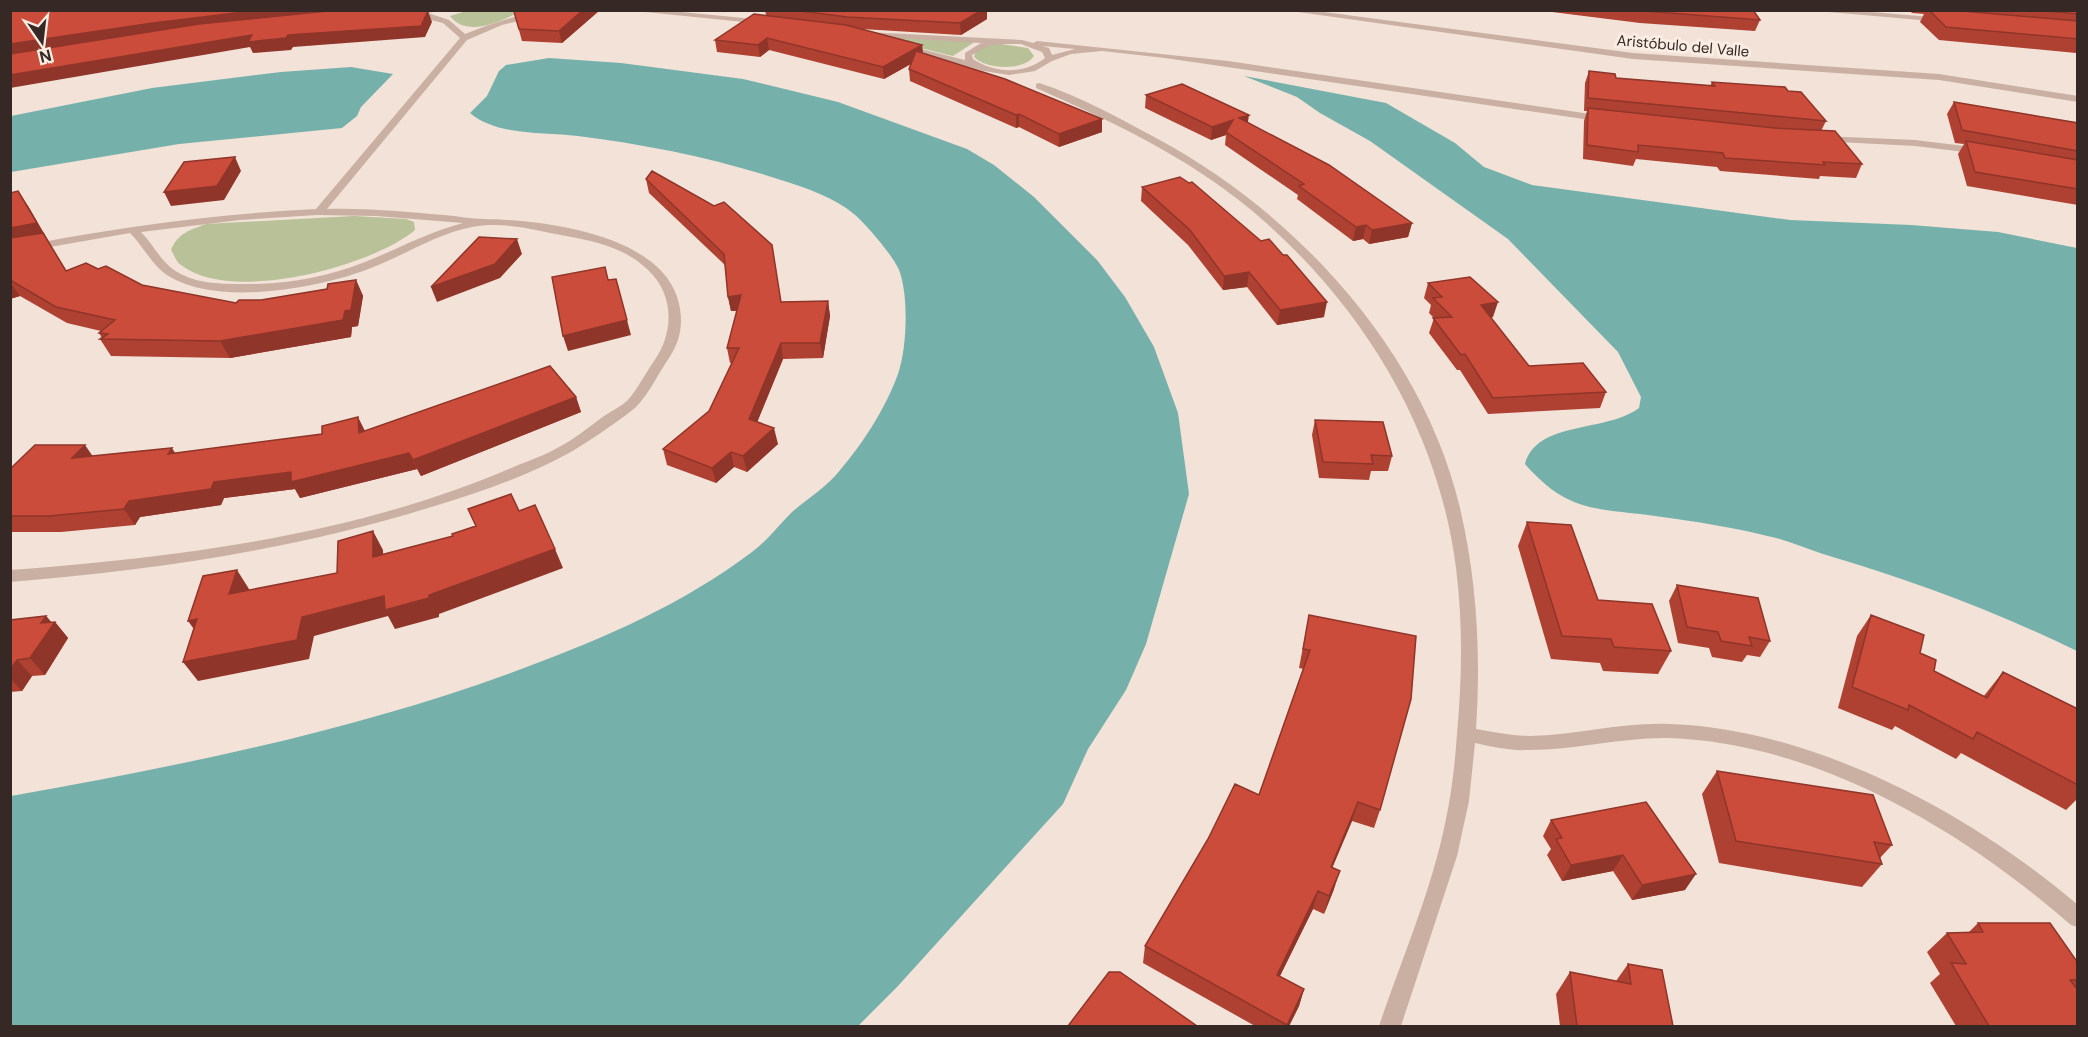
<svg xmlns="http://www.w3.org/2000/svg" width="2088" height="1037" viewBox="0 0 2088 1037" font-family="'DM Sans',sans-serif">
<rect width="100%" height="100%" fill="#f2e2d7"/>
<path fill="#b8c197" d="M510,11L514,13L513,15C495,24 465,36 450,16L463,12Z
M883,37L976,41L953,56L879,38Z
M1001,44L1028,48L1034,56C1024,71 987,70 974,57C976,46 991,45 1001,44Z
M354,216L406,219L414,222L415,230C371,267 230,304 181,265C176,262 174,254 171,250C178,233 190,230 206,224Z"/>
<path fill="#75b0ab" d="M549,58L621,63L743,79L838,102L967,149L994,165L1034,197L1097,260L1125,297L1154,347L1178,413L1189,494L1146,644L1126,690L1088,749L1063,804L897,987L858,1026H11V796C185,765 358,730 524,668C605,638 683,604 752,552C767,541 779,525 792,512C806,500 823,489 835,476C860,448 885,410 898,374C907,349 909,295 899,270C894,257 866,224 854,214C834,197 806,188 781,180C714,158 648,145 578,136C544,132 497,136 470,113L487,96L499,71L506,65Z
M351,67L393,74L361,107L357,116L342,128L179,144L11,172V116L152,88L281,72Z
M1244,76L1386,103L1455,143L1484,167L1532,185L1790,220L1911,225L1998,232L2077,248V651C1995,611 1911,580 1823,554C1807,549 1792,542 1776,538C1737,528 1694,521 1655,516C1596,508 1568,513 1525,464C1537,420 1606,433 1639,408L1641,397L1618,352L1508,239L1370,141L1320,113L1297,97Z"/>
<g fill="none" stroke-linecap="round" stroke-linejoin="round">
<path fill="#cab0a3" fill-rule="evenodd" d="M409,10H445L428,13L449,20L465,34C497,21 530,10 565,10L502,25L467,40L327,209C366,208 405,212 444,215C457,216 472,219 484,219C544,220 669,234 680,309C683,327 679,343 669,358C658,374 649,394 636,407C622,419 585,444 569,453C525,477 476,494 428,508C293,550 152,570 10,582V570C181,557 358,535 516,466C530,460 546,455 559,447C575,439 590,426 604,416C611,411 620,407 627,401C637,390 645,374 654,361C674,333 675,294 647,269C625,248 595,241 566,236C535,230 504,221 472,227C436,234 405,255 371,268C321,288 221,306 172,278C153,268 145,248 130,233L10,254V248C112,228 213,214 316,209L460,38L443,23L403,13ZM317,215L376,216L463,223C428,232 398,249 365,262C325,278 283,285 240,284C217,284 193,283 174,270C160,260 153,244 141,232L240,220Z
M625,10H661L764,20L768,22L764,24Z
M1806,10H1848L1943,18L1947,20L1943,22Z
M866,32L1022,40L1033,43L1037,41L1228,61L1604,116L1609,119L1604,122L1165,58L1102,51L1071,54L1052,61L1035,71L1009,75L984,71L901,47L905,45L965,60V53L981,43L863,36V32ZM1006,44H1021L1042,52L1045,58C1024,75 994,73 973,59L972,55L988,46ZM1042,46L1075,49L1052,55L1049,48Z
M1039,83C1080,96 1121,119 1158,139C1297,214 1423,351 1460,508C1477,581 1481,654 1476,729C1494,732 1512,736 1530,736C1577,735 1623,722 1670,724C1814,729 1970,813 2078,905V927L2071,925C1962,830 1817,743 1669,738C1622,737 1576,750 1529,750C1511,751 1493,747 1475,743L1469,801L1457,856L1401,1026H1379C1402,958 1432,890 1446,819C1452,791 1455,762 1457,734C1462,679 1463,623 1456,568C1438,426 1359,300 1250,209C1186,156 1111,121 1036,88V84Z
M1822,136L1915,140L1981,148L1986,151L1981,154L1915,146L1819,141L1817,139Z"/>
<path fill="#cab0a3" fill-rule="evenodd" d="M1284,10H1309L1633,53L1939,74L2078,96V102L1939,80L1633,59Z"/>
</g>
<path fill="#af4133" d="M515,10H600L562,43L522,41L514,12H515Z
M765,10H987V19L961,35L862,29L922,45L923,53L1102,132L1059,147L1019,127L1016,128L910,81L909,69L911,64L884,79L769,50L760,57L717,52L715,40L766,15Z
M1536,10H1753L1760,20L1755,31L1640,23Z
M1909,10H2078V54L2076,53L1939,40L1920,22L1924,14L1912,13Z
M1589,71L1616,78L1710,86L1712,82L1788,91L1826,121L1821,131L1862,164L1856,178L1820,176L1819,179L1720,171L1717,167L1636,159L1633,166L1583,159L1584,121L1587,111H1584L1585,83Z
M1146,95L1248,122L1412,223L1408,237L1369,244L1363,239L1353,241L1297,199L1298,195L1225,145L1226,135L1211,140L1145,108Z
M1954,102L2078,123V205L1967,186L1958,154L1964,144L1955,143L1947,114Z
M646,179L781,302L828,301L830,316L823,358L783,359L757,422L778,444L747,472L734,467L716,483L667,465L663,449L709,411L732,363H730L727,348L737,311H731L728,297L726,266L649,193Z
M1142,187L1324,317L1277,325L1247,287L1223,290L1188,245L1141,201Z
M10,193L28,206L66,271L98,269L142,285L236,303L261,300L327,289L356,280L363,296L358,326L352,327L351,337L230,358L111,356L100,339L102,338L99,333L101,331L67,323L20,296L10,299Z
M1428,283L1493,317L1491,318L1529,366L1606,392L1600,408L1488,414L1460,370H1457L1429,333L1434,318L1429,313L1431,305L1424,298Z
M576,397L581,412L421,476L417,469L300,498L295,489L224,498L221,505L140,517L135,525L61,532H10V469L93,456L175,453L365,431Z
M1315,420L1392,456L1388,471H1371L1369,480L1319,478L1312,435Z
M1527,522L1598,600L1671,651L1658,674L1603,671L1600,663L1551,659L1518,546Z
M1677,585L1770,641L1760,657L1747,655L1742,662L1712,657L1709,648L1678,643L1669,601Z
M1309,615L1380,810L1374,828L1352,821L1332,868L1334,889L1324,914L1313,909L1280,976L1304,989L1299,1006L1289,1026H1255L1143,963L1145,946L1259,795L1304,669L1299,668Z
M1871,615L1920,653L1934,671L1983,697L2003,672L2078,709V798L2066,810L1961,753L1956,759L1895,726L1892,730L1838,708L1857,636Z
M46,616L51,622H55L68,638L45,675L32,676L22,691L10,692V620Z
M1717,771L1892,845L1880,858L1882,864L1862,887L1719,863L1702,794Z
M1646,802L1685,890L1632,900L1613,871L1562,881L1547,855L1551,849L1543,836L1551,820Z
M1978,923L2078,963V988L2077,989L2078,1026H1956L1930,983L1940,974L1927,952L1947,933L1969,932Z
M1628,964L1673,1026H1560L1556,994L1570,972L1616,981Z"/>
<path fill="#8f3529" d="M260,10H397L10,57V44L153,23Z
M583,10H600L562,43L559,31Z
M982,10H987V19L961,35L960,23Z
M428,11L432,22L425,37L293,47L291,50L253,53L250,47L10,88V75L252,35H288Z
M767,38L769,50L760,57L758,45Z
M922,45L923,57L884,79L883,67Z
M1019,114V127L1016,128V115Z
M1249,115L1247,128L1239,118Z
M1102,119V132L1059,147V134Z
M1233,120L1226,132V135L1211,140L1212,127Z
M235,157L241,171L224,200L171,206L164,192Z
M18,191L28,206L47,239L10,246V228Z
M1412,223L1408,237L1369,244L1372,230Z
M1366,225L1363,239L1353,241L1356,227Z
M517,239L522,254L500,278L437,302L431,287Z
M1249,272L1247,287L1223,290L1224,276Z
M616,279L631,335L568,351L563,336Z
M356,280L363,296L358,326L352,327L351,337L230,358L220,341L345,311Z
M10,282L20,296L10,299Z
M741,295L744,310L731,311L728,297Z
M828,301L830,316L823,358L820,343Z
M1327,302L1324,317L1277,325L1280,310Z
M1498,302L1493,317L1476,320L1481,305Z
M781,343L783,359L752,435L749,419Z
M576,397L581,412L421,476L413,460Z
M358,417L366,433H359Z
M774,428L778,444L747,472L743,456Z
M85,445L96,461L72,458Z
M172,448L182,464L168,454Z
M731,452L734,467L716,483L712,468Z
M409,453L417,469L300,498L295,489L224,498L221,505L140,517L135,525L124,509L129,501L214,482Z
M373,531L383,550L384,576L373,557Z
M555,549L563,568L439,614V617L395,629L388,616L314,636L309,659L198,681L183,662L302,617L384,596L429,595Z
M237,570L249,589L242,613L229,594Z
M46,616L53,624L55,622L68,638L45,675L30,658L41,623Z
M197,619L202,640L188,621Z
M17,660L32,676L22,691L10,678V670Z
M1358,802L1352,821L1325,885L1331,867Z
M1623,855L1613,871L1562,881L1571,865Z
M1340,871L1334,889L1324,914L1329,896Z
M1696,874L1685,890L1632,900L1642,885Z
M1318,891L1313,909L1272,992L1277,975Z
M1304,989L1299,1006L1289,1026H1286Z"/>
<path fill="#cc4c3b" stroke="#8f3529" stroke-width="1.5" d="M10,10H260L153,23L10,44Z
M338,10L428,11L421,26L288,35L286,38L248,42L252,35L10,75V54L199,24Z
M520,10H583L559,31L519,29L514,12Z
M794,10H982L960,23L847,17Z
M1636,10H1753L1760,20L1644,11Z
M1929,10H1950L2078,21V39L1946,27Z
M2037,10H2078V14Z
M754,14L846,25L922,45L883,67L767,38L758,45L715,40Z
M916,51L1005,79L1102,119L1059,134L1019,114L1016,115L909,69Z
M1589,71L1615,74L1616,78L1715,86L1712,82L1785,87L1788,91L1801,92L1826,121L1588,98Z
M1182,84L1249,115L1239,118L1329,165L1412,223L1372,230L1366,225L1356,227L1299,186L1304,184L1226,132L1233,120L1212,127L1146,95Z
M1954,102L2078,123V151L1962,130Z
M1588,108L1775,128L1835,131L1862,164L1823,162L1825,165L1725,158L1723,153L1638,145V152L1587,145Z
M1966,141L2078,160V189L1975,172Z
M235,157L217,186L164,192L184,162Z
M652,171L714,206L724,202L772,245L781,302L828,301L820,343H781L749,419L774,428L743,456L731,452L712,468L663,449L709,411L739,348H727L741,295L728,297L724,254L646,179Z
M1180,177L1189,183L1192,182L1261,241L1269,239L1283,255H1287L1327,302L1280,310L1249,272L1224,276L1190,230L1142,187Z
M18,191L37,223L10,228V193Z
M43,233L66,271L86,263L98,269L106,266L142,285L236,303L239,300H261L327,289L328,284L356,280L351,310L345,311L343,320L220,341L100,339L108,334L99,333L115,320L56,307L10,280V238Z
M479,237L517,239L495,264L431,287Z
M605,267L608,280L616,279L627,320L563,336L552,277Z
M1470,277L1498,302L1481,305L1529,366L1583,363L1606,392L1493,398L1465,354L1461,355L1433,318L1452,317L1433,298L1442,297L1428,283Z
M550,366L576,397L413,460L409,453L291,482V472L214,482L211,489L129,501L124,509L49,516H10V469L35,445H85L72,458L172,448L168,454L322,434V426L358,417L359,433Z
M1315,420L1383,422L1392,456L1371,455L1373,464L1323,462Z
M511,494L519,511L535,505L555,549L429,595V598L385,610L384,596L302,617L297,640L183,662L197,619L188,621L203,576L237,570L229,594L337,573L338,541L373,531V557L453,536L452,534L476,526L468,509Z
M1527,522L1571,525L1598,600L1652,604L1671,651L1614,647L1611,639L1562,636Z
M1677,585L1758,598L1770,641L1749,637L1752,646L1721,641L1718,632L1687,627Z
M1309,615L1416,636L1411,699L1380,810L1358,802L1331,867L1340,871L1329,896L1318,891L1277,975L1304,989L1287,1025L1145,946L1208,839L1235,784L1259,795L1310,650L1303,649Z
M1871,615L1924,635L1920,653L1936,660L1934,671L1987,698L2003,672L2078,709V785L1977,732L1973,739L1909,705L1908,710L1852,687Z
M46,616L41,623L55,622L30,658L17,660L10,670V620Z
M1717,771L1873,795L1892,845L1874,842L1882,864L1736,841Z
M1646,802L1696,874L1642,885L1623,855L1571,865L1556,839L1562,838L1551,820Z
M1978,923H2050L2078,963V980H2070L2078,990V1026H1989L1951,963L1966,964L1947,933L1983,932Z
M1628,964L1662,970L1673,1026H1577L1570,972L1631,984Z
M1109,972H1120L1197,1026H1068Z"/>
<g text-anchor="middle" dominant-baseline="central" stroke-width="6" stroke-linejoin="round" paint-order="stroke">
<g font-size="15" fill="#352825" stroke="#faede3">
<text transform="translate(1683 46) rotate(5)">Aristóbulo del Valle</text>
</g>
</g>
<rect width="2088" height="1037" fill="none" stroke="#352825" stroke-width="24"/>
<g transform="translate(42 42) rotate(166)" stroke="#faede3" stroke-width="4.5" paint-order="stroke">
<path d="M0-4.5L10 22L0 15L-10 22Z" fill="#352825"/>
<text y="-9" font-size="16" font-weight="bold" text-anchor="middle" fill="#352825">N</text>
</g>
</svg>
